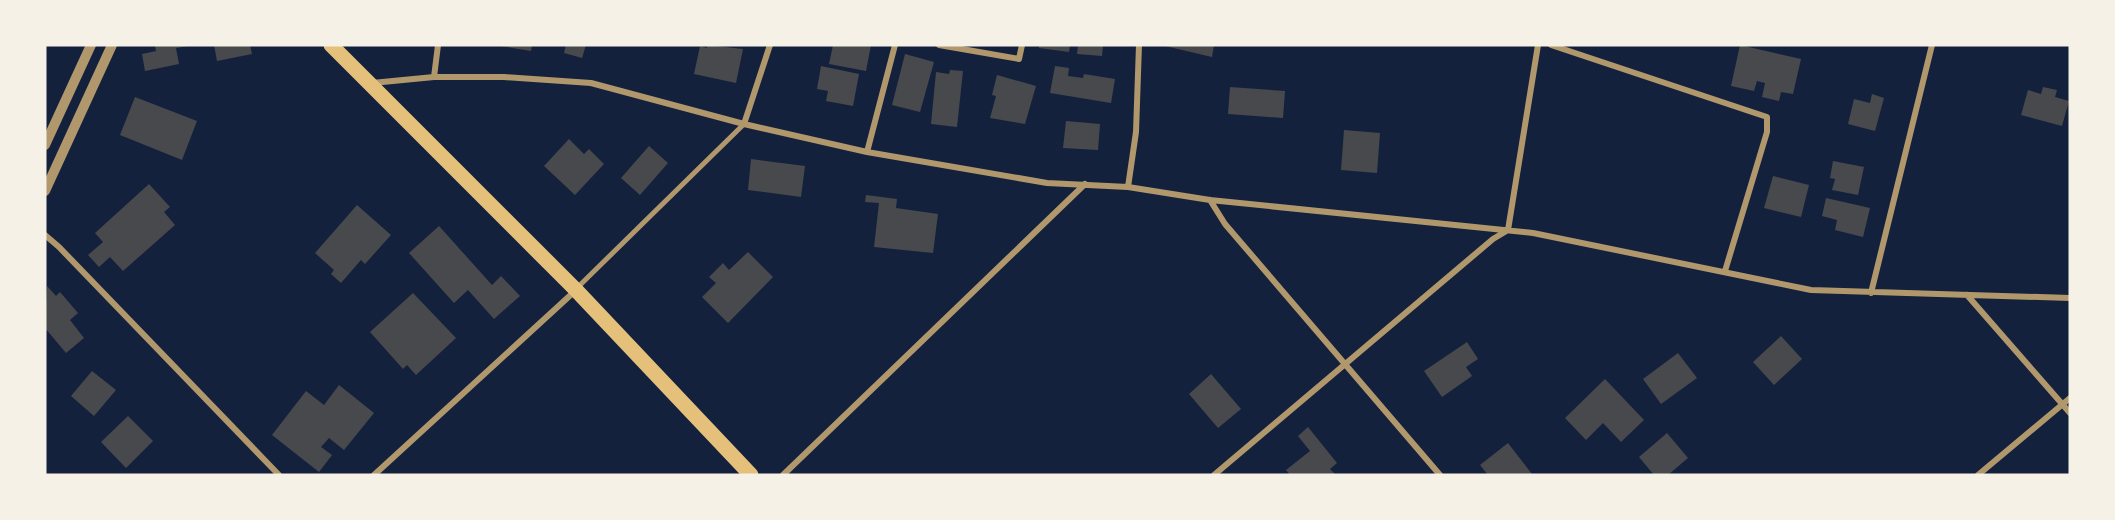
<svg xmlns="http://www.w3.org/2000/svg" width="2115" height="520" viewBox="0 0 2115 520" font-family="'Source Serif 4',serif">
<rect width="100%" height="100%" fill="#14213d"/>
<path fill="#48494c" d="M155,45H188V46L176,48L179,64L145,71L142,54L156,51Z
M214,45H250L252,54L217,61Z
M495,45H532L531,51Z
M566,45H586L582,58L564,53Z
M707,45L743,49L736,83L694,74L700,46L707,48Z
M833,45H871L866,71L829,64Z
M1039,45H1070L1069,52L1039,48Z
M1078,45H1103L1102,56L1077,54Z
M1161,45H1214L1212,57Z
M1740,45L1801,59L1793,94L1781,92L1779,101L1762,97L1765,83L1757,81L1754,91L1731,86Z
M905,54L934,62L920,112L892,105Z
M821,66L859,74L853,106L826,101L828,91L817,89Z
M1055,66L1069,68L1068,76L1083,78L1084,74L1115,79L1111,103L1050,93Z
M950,70L963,71L957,127L931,124L936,72L949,74Z
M997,75L1036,86L1025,124L990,118L996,96L992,95Z
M1230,87L1285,91L1283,118L1228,114Z
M2043,87L2057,90L2055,97L2069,101L2062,126L2021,115L2028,90L2041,94Z
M1872,94L1884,98L1875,131L1848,124L1854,99L1870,103Z
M135,97L197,121L182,160L120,135Z
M1066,121L1100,124L1098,150L1063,148Z
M1344,130L1380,133L1377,173L1341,170Z
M569,139L584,154L589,149L604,164L575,195L544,166Z
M649,146L668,163L640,195L621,178Z
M751,159L805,166L801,197L748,190Z
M1833,161L1864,167L1858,195L1832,190L1835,179L1830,178Z
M1773,176L1809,185L1801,217L1764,208Z
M149,184L170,207L164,212L175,225L123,271L110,257L99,267L88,255L103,242L95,233Z
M866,195L897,199L896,208L938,214L933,253L874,247L879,203L865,202Z
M1826,198L1870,208L1863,237L1835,230L1837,220L1822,216Z
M357,205L391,235L365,264L361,260L341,283L331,274L334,270L315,253Z
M439,226L492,285L501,276L520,296L494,319L468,290L454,303L409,253Z
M748,252L773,277L728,323L702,297L716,283L709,277L723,263L729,270Z
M47,286L56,296L60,292L78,313L70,320L84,338L66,353L45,328Z
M413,293L456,338L416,375L407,365L403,369L370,332Z
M1781,336L1802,359L1774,385L1753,362Z
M1467,342L1478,359L1466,367L1472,376L1442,397L1424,371Z
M1678,353L1697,378L1661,404L1643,379Z
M92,371L116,390L94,416L71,396Z
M1211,374L1241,409L1218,428L1189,394Z
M1605,379L1644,420L1621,442L1603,423L1586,440L1565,418Z
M339,385L374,413L344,450L329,438L321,447L332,455L319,472L272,435L306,391L324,405Z
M128,416L153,441L126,468L101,442Z
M1308,427L1337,463L1330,469L1336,475H1290L1286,470L1310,451L1298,436Z
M1667,433L1688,458L1668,475H1654L1639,457Z
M1508,443L1532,474L1531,475H1488L1480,465Z"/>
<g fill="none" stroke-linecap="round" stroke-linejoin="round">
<path stroke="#b1986c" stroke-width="5" d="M577,288L744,124"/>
<path stroke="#b1986c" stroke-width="6" d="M939,45L1019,59L1022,45
M1551,45L1767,117V132L1725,271
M434,77L438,45
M372,83L434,77H504L591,83L744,124L867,152L1047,183L1128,187L1210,200L1533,233L1811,290L2070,298
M744,124L770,45
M867,152L895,45
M1128,187L1136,132L1139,45
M1210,200L1225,224L1440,475
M1508,230L1538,45
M45,235L59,247L279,475
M1871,293L1932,45
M1967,295L2070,413
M374,475L575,291
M783,475L1085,184
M1214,475L1493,239L1508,230
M1978,475L2070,398"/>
<path stroke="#b1986c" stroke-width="10" d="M45,145L91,45
M45,191L112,45"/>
<path stroke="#e5c07b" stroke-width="15" d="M331,45L576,290L751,475"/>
</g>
<rect width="2115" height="520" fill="none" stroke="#f6f1e7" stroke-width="93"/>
</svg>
